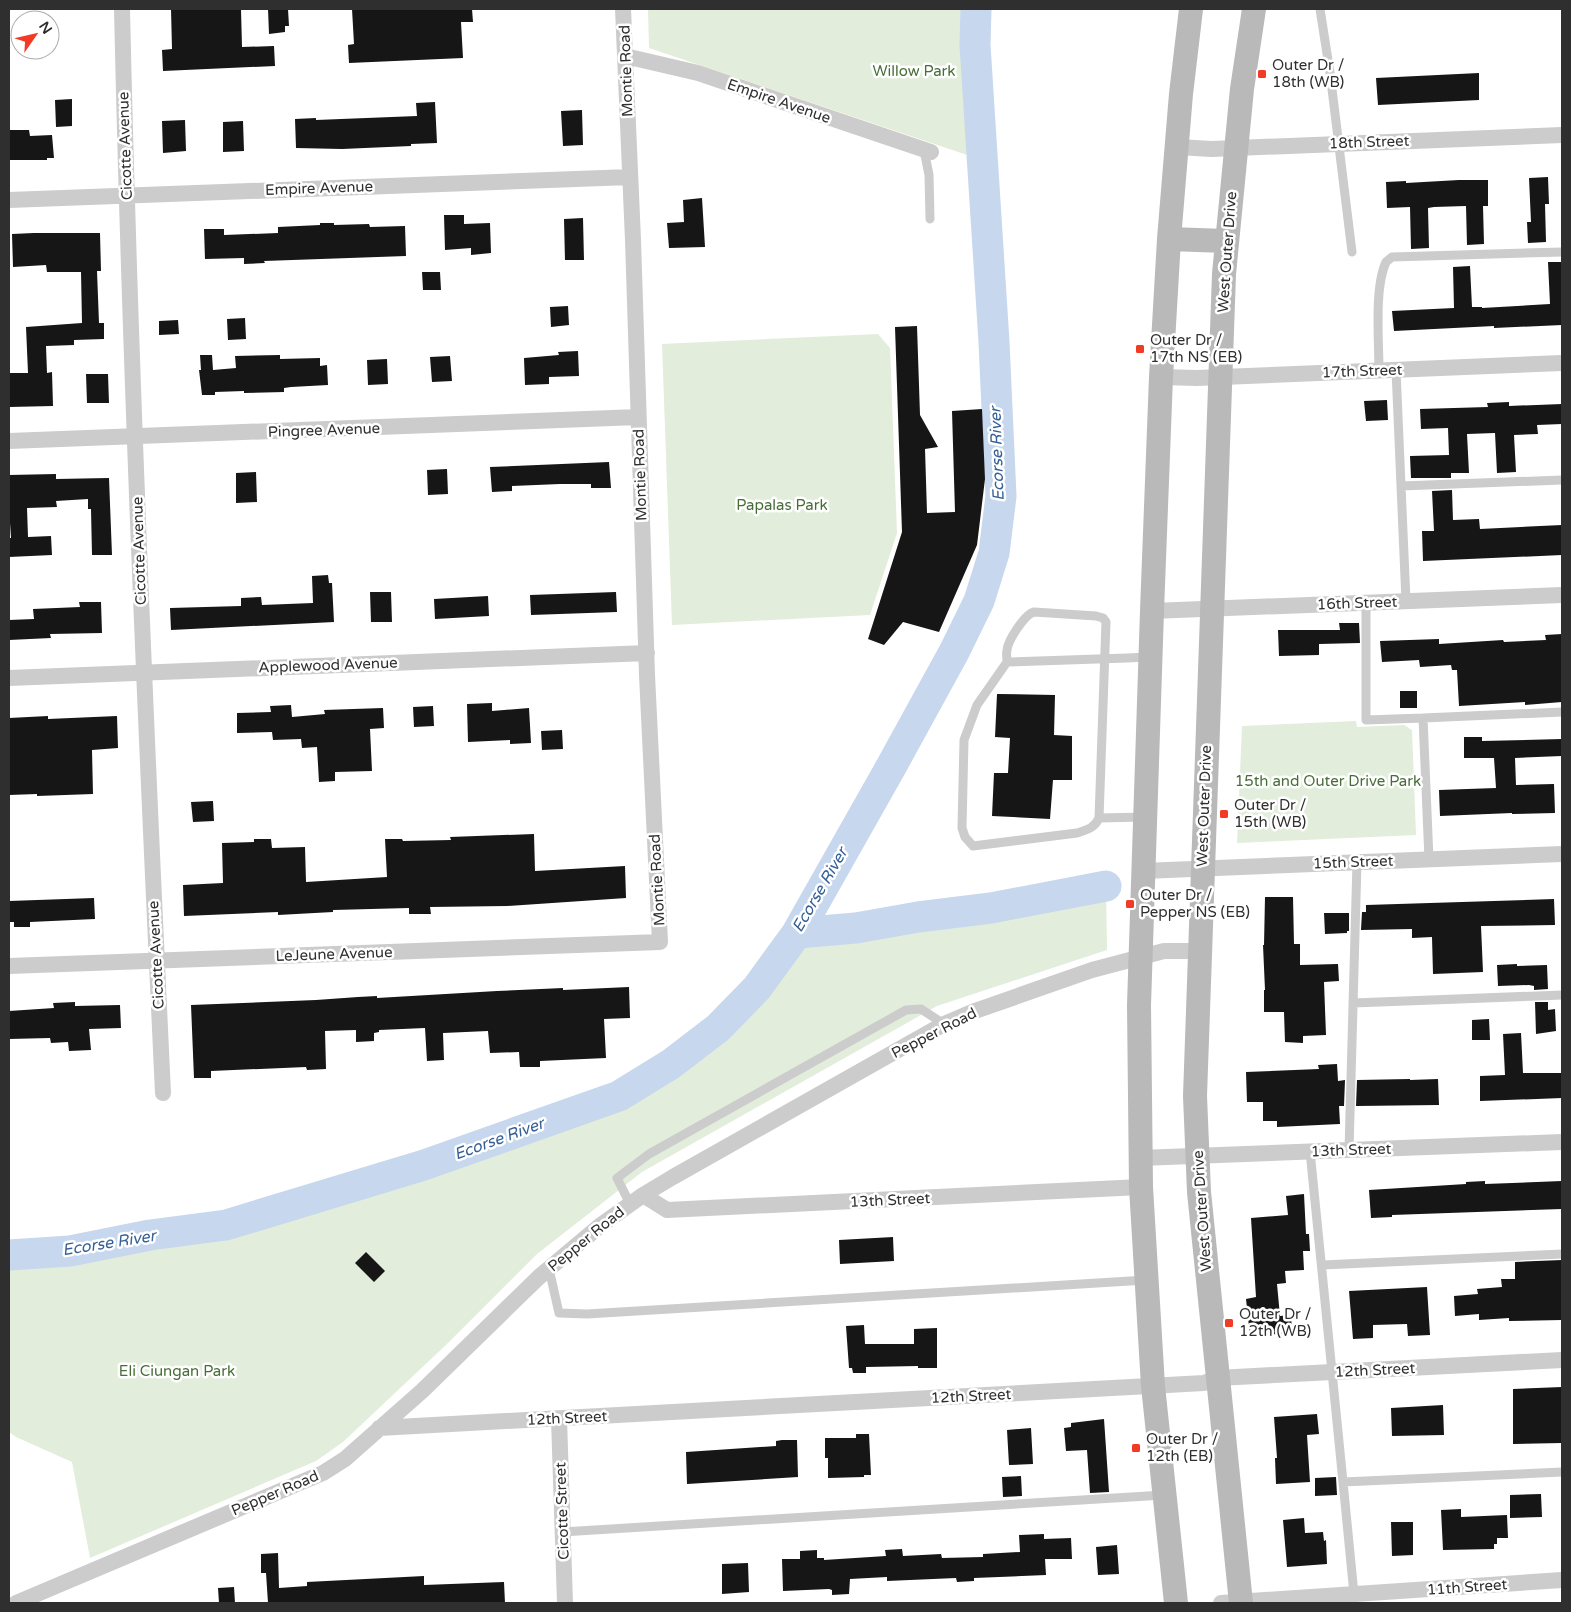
<svg xmlns="http://www.w3.org/2000/svg" width="1571" height="1612" viewBox="0 0 1571 1612" font-family="'Varela Round',sans-serif">
<rect width="100%" height="100%" fill="#fff"/>
<path fill="#e2eddb" d="M648,9H975L979,159L649,48Z
M878,334L890,348L897,533L870,615L672,625L662,344Z
M1356,721L1357,727L1404,725L1412,730L1416,835L1237,843L1242,726Z
M1106,886L1107,950L937,1006L642,1172L537,1254L448,1343L343,1442L316,1461L90,1558L72,1462L16,1437L9,1432V1255L70,1251L150,1235L226,1225L424,1165L619,1096L671,1064L718,1028L757,988L797,933C901,924 1004,905 1106,886Z"/>
<g fill="none" stroke-linecap="round" stroke-linejoin="round">
<path stroke="#c6d7ee" stroke-width="31" d="M797,933L856,928L918,917L991,908L1106,886
M9,1255L70,1251L150,1235L226,1225L424,1165L619,1096L671,1064L718,1028L757,988L797,933L892,765L954,652L979,601L994,553L1001,496L994,342L975,45L976,9"/>
</g>
<path fill="#161616" d="M171,9H241L242,47L274,46L275,66L163,71L162,50L172,49Z
M268,9H288L289,26H285V32L269,34Z
M352,9H472L473,22H461L463,58L349,63L348,45L354,44Z
M1479,73V100L1378,105L1376,78Z
M72,99V126L56,127L55,100Z
M435,102L437,143L411,144V146L342,149L296,148L295,119L316,118V120L417,116L416,103Z
M582,110L583,145L563,146L561,111Z
M185,120L186,151L163,153L162,121Z
M243,121L244,151L223,152V122Z
M9,130H29L30,136L52,135L54,158H47V160H9Z
M1548,177L1549,204H1545L1546,242L1528,243L1527,222H1531L1529,178Z
M1459,180H1488V206H1483L1484,244L1467,245L1466,206L1434,207L1428,208L1429,248L1411,249L1410,207L1387,208L1386,182L1406,181V183Z
M702,198L705,247L669,248L667,223L684,222L683,200Z
M444,215H464V224L490,223L491,253L471,255V248L445,250Z
M583,218L584,260H565L564,219Z
M320,223H334V225L369,224L370,227L405,226L406,256L264,261L265,263L244,264V258L205,259L204,229H224V235L278,233V227L320,225Z
M34,233H100L101,271H97L99,323H104V339L74,340V345L46,346L47,373L52,372L53,406L9,407V373H28L26,327L82,323L81,272H47L46,265L13,267L12,234Z
M1548,262H1562V325L1494,328V326L1394,331L1392,311L1454,308L1453,267L1470,266L1472,307H1482V308L1550,304Z
M422,272H440L441,290H423Z
M568,306L569,325L551,327L550,307Z
M245,318L246,339L228,340L227,319Z
M178,320L179,334L159,335V321Z
M917,326L920,415L938,447L925,449L927,513L955,512L952,411L982,409L985,479L977,545L939,632L903,622L884,645L868,639L902,532L895,327Z
M578,351L579,376L549,377V384L525,385L524,358L559,355L558,352Z
M200,355H212L213,370L236,368L235,356L280,355V359L320,358V366L327,365L328,385L291,387L284,388V392L244,393V391L215,392V395H202L199,370H201Z
M450,356L452,381L432,382L430,357Z
M387,359L388,384L368,385L367,360Z
M86,374H108L109,403H87Z
M1387,400L1388,420L1366,421L1364,401Z
M1509,402V406L1562,404V424L1537,425L1538,434L1514,435L1516,472L1497,473L1495,433L1467,434L1469,473H1451V478H1411L1410,456L1449,455L1448,428L1421,429L1420,409L1488,407L1487,403Z
M609,462L611,488H591V484H560L512,486V491L492,492L490,467Z
M447,469L448,494L428,495L427,470Z
M256,472L257,502L236,503V473Z
M56,474V479L109,478L112,555H92L91,509H88V499L56,501L57,507L27,508L28,537L51,536L52,555L9,557V538H11L9,508V475Z
M1452,490L1453,520L1479,519L1480,529L1562,525V555L1423,561L1422,531H1434L1432,491Z
M328,575L329,583H332L334,622L171,630L170,608L241,606V598L261,597L262,605L313,603L312,576Z
M370,592H391L392,622H371Z
M616,592L617,612L531,615L530,595Z
M488,596L489,616L435,619L434,599Z
M79,602H101L102,633L50,634L51,638L9,640V620L34,619L33,609L80,607Z
M1339,623H1359L1360,643L1319,644V655L1279,656L1278,630H1340Z
M1562,634V702L1525,705V702L1459,706L1457,670H1452L1451,665L1420,667L1419,660L1382,662L1380,641L1439,639V644L1503,640L1504,642L1546,640L1545,635Z
M1400,691H1417V708H1400Z
M997,694L1055,695L1054,735L1072,736V780H1053L1050,819L992,816L994,773H1008L1010,738L995,737Z
M492,703V711L529,708L531,743L510,744V740L468,742L467,704Z
M291,705L292,717L325,714L324,710L383,708L384,728L370,729L372,771L335,772V781L319,782L317,747L302,748L301,739L273,740L272,732L237,733V713L271,712L270,706Z
M433,706L434,726L414,727L413,707Z
M48,716V719L117,716L118,748L92,750L93,794L37,796V794L9,795V718Z
M562,730L563,749L542,750L541,731Z
M1464,737H1482V741L1562,739V756L1515,758L1516,785L1554,784L1555,813L1512,814V813L1440,816L1439,790L1496,788L1494,758H1464Z
M213,801L214,821L193,822L191,802Z
M534,834L535,871L625,866L626,898L507,906L430,907L431,914H409V908L333,910V912L278,915V912L184,916L183,885L223,883L222,843L254,842V839H271L272,848L305,847L306,882L387,877L385,839H402L403,841L451,840L450,837Z
M1265,897H1293L1294,944H1300V965L1338,964L1339,981L1324,982L1326,1035L1303,1036V1043L1285,1042L1284,1012H1264V990H1265L1263,945H1264Z
M94,898L95,919L30,922V927H14V922H9V901Z
M1554,899L1555,925L1481,926L1483,972L1433,974L1432,937L1412,938V929L1361,930L1362,912H1366V905Z
M1324,913H1349V931H1347V933L1325,934Z
M1517,964V966L1547,965L1548,989L1534,990V986L1529,985L1498,986L1497,965Z
M629,987L630,1018L604,1019L606,1058L540,1061V1067H520L519,1052L490,1053L488,1031L443,1033L444,1060L427,1061L425,1028L379,1030V1032L374,1033V1041L356,1042V1030L325,1031L326,1069L307,1070L306,1067L211,1071V1078H194L191,1005L316,1000L358,997L377,996V998L497,991L563,988V990Z
M75,1002V1006L120,1005L121,1028L89,1029L91,1050L69,1051L68,1042L51,1043L50,1038L9,1039V1011L54,1008L53,1003Z
M1535,1002H1548V1010L1555,1009L1556,1031L1536,1034Z
M1489,1019L1490,1040H1472V1020Z
M1521,1033L1523,1073H1562V1098L1480,1101V1076L1505,1075L1503,1034Z
M1337,1064L1338,1081L1345,1080L1344,1106H1339L1340,1124L1277,1127V1121H1263V1102H1247L1246,1072L1319,1069L1318,1065Z
M1410,1079V1080L1438,1079L1439,1105L1356,1106L1357,1080Z
M1485,1181V1184L1562,1181V1209L1392,1215V1217L1371,1218L1369,1190L1466,1184V1182Z
M1304,1194L1306,1234H1309L1310,1251H1303L1304,1270L1285,1271L1286,1283L1277,1284L1280,1316L1291,1315L1292,1333L1250,1336L1246,1299L1256,1297L1251,1218L1288,1215L1286,1196Z
M893,1237L894,1261L840,1264L839,1240Z
M366,1252L385,1271L374,1282L355,1263Z
M1562,1260V1320L1509,1321V1318L1479,1320V1314L1455,1316L1454,1296L1478,1294L1477,1289L1502,1287L1501,1279H1515V1262Z
M1427,1287L1430,1335L1408,1336L1407,1324L1373,1325V1338L1353,1339L1349,1291Z
M864,1325L865,1344H914V1329L937,1328V1368H918V1366L866,1367V1373H853L852,1368H849L846,1326Z
M1562,1387V1443L1513,1444V1389Z
M1443,1405L1444,1435L1392,1436L1391,1408Z
M1317,1414L1319,1434L1307,1435L1310,1482L1276,1484L1275,1458H1277L1274,1417Z
M1104,1419L1109,1492L1090,1493L1087,1450L1066,1451L1064,1428L1071,1427V1423Z
M1031,1428L1033,1464L1009,1465L1007,1430Z
M856,1434H869L871,1475H864V1477L828,1478V1458H825V1438H856Z
M782,1440H797L798,1477L687,1484L686,1452L776,1446V1441Z
M1021,1476L1022,1496L1003,1497L1002,1477Z
M1336,1477L1337,1495L1315,1496V1478Z
M1541,1494L1542,1517L1510,1518V1495Z
M1461,1509V1517L1507,1515L1508,1538H1497V1544H1494V1549L1443,1550L1441,1510Z
M1304,1518L1305,1533L1323,1532L1324,1541L1326,1540L1327,1564L1287,1567L1283,1520Z
M1391,1522H1413V1555L1392,1556Z
M1044,1534V1539L1071,1538L1072,1559H1045L1046,1575L974,1578V1581L957,1582L956,1578L887,1581V1577L850,1579L849,1594L832,1595V1590L829,1589L783,1591L782,1559H800V1551L817,1550V1558H824V1560L886,1556L885,1550L902,1549L903,1556L941,1554L942,1558L983,1557V1554L1020,1552L1019,1535Z
M1117,1545L1119,1574L1098,1575L1096,1547Z
M278,1553L279,1588L307,1586V1582L424,1576V1585L504,1582L505,1603H268L266,1573H261V1554Z
M748,1563L749,1592L722,1594V1564Z
M234,1587L235,1603H219L218,1588Z"/>
<g fill="none" stroke-linecap="round" stroke-linejoin="round">
<path stroke="#ccc" stroke-width="9" d="M1320,9L1330,73L1352,252
M924,150L929,175L930,219
M1396,370L1406,601
M1379,371C1379,341 1374,288 1386,262L1392,257L1562,252
M1401,486L1562,480
M1366,603V720L1423,718L1429,859
M1007,662C1007,658 1006,653 1007,650C1008,640 1025,614 1034,612L1096,616L1103,618L1106,622L1099,818C1095,828 1086,830 1077,833L973,846L965,837L962,828L964,740L977,705L1007,662L1127,658L1148,657
M1423,718L1562,712
M1099,818L1144,817
M1353,1003L1562,995
M1349,1150L1357,862
M1310,1151L1343,1482
M630,1204L617,1178L649,1154L906,1010L921,1009L944,1024
M1322,1265L1562,1254
M549,1269L559,1313L587,1314L1146,1280
M562,1532L1164,1495
M1354,1594L1343,1482L1562,1472"/>
<path stroke="#ccc" stroke-width="16" d="M122,9C130,370 146,731 163,1093
M625,56L698,73L931,152
M1177,147L1212,149L1562,135
M9,200L630,177
M1161,377L1197,378L1562,363
M9,441L638,417
M1152,611L1562,595
M9,678L647,653
M1143,871L1562,854
M9,966L660,942L647,675L633,240L623,9
M1140,1158L1562,1142
M643,1195L667,1210L1141,1187
M559,1419L565,1603
M379,1428L1204,1383L1217,1378L1562,1360
M16,1603L323,1473L345,1459L422,1391L539,1277L601,1225L643,1195L673,1177L944,1024L972,1012L1092,970L1164,951H1200
M1221,1603L1562,1580"/>
<path stroke="#b9b9b9" stroke-width="24" d="M1169,239L1226,241
M1176,1603L1153,1386L1141,1187L1139,1005L1152,611L1161,377L1169,239L1181,94L1191,9
M1241,1603L1199,1192L1195,1096L1224,274L1242,89L1254,9"/>
</g>
<g fill="#f23a24" stroke="#fff" stroke-width="2">
<rect x="1257" y="69" width="10" height="10" rx="2.5"/>
<rect x="1135" y="344" width="10" height="10" rx="2.5"/>
<rect x="1219" y="809" width="10" height="10" rx="2.5"/>
<rect x="1125" y="899" width="10" height="10" rx="2.5"/>
<rect x="1224" y="1318" width="10" height="10" rx="2.5"/>
<rect x="1131" y="1443" width="10" height="10" rx="2.5"/>
</g>
<g text-anchor="middle" dominant-baseline="central" stroke-width="5" stroke-linejoin="round" paint-order="stroke">
<g font-size="15" fill="#2f2f2f" stroke="#fff" text-anchor="start">
<text x="1272" y="65">Outer Dr /<tspan x="1272" dy="17">18th (WB)</tspan></text>
<text x="1150" y="340">Outer Dr /<tspan x="1150" dy="17">17th NS (EB)</tspan></text>
<text x="1234" y="805">Outer Dr /<tspan x="1234" dy="17">15th (WB)</tspan></text>
<text x="1140" y="895">Outer Dr /<tspan x="1140" dy="17">Pepper NS (EB)</tspan></text>
<text x="1239" y="1314">Outer Dr /<tspan x="1239" dy="17">12th (WB)</tspan></text>
<text x="1146" y="1439">Outer Dr /<tspan x="1146" dy="17">12th (EB)</tspan></text>
</g>
<g font-size="15" fill="#2f2f2f" stroke="#fff">
<text transform="translate(626 71) rotate(-92)">Montie Road</text>
<text transform="translate(779 101) rotate(19)">Empire Avenue</text>
<text transform="translate(1369 142) rotate(-2)">18th Street</text>
<text transform="translate(125 146) rotate(-92)">Cicotte Avenue</text>
<text transform="translate(319 188) rotate(-2)">Empire Avenue</text>
<text transform="translate(1227 252) rotate(-86)">West Outer Drive</text>
<text transform="translate(1362 371) rotate(-2)">17th Street</text>
<text transform="translate(324 430) rotate(-2)">Pingree Avenue</text>
<text transform="translate(640 475) rotate(-92)">Montie Road</text>
<text transform="translate(139 551) rotate(-92)">Cicotte Avenue</text>
<text transform="translate(1357 603) rotate(-2)">16th Street</text>
<text transform="translate(328 665) rotate(-2)">Applewood Avenue</text>
<text transform="translate(1204 806) rotate(-88)">West Outer Drive</text>
<text transform="translate(1353 862) rotate(-2)">15th Street</text>
<text transform="translate(657 880) rotate(-93)">Montie Road</text>
<text transform="translate(334 954) rotate(-2)">LeJeune Avenue</text>
<text transform="translate(156 955) rotate(-93)">Cicotte Avenue</text>
<text transform="translate(934 1033) rotate(-27)">Pepper Road</text>
<text transform="translate(1351 1150) rotate(-2)">13th Street</text>
<text transform="translate(890 1200) rotate(-3)">13th Street</text>
<text transform="translate(1202 1211) rotate(-94)">West Outer Drive</text>
<text transform="translate(586 1239) rotate(-39)">Pepper Road</text>
<text transform="translate(1375 1370) rotate(-3)">12th Street</text>
<text transform="translate(971 1396) rotate(-3)">12th Street</text>
<text transform="translate(567 1418) rotate(-3)">12th Street</text>
<text transform="translate(275 1493) rotate(-23)">Pepper Road</text>
<text transform="translate(562 1511) rotate(-92)">Cicotte Street</text>
<text transform="translate(1467 1587) rotate(-4)">11th Street</text>
</g>
<g font-size="15" fill="#486e38" stroke="#fff">
<text x="914" y="71">Willow Park</text>
<text x="782" y="505">Papalas Park</text>
<text x="1328" y="781">15th and Outer Drive Park</text>
<text x="177" y="1371">Eli Ciungan Park</text>
</g>
<g font-size="16" font-style="italic" fill="#366097" stroke="#fff">
<text transform="translate(997 454) rotate(-92)">Ecorse River</text>
<text transform="translate(820 890) rotate(-60)">Ecorse River</text>
<text transform="translate(499 1139) rotate(-20)">Ecorse River</text>
<text transform="translate(109 1243) rotate(-9)">Ecorse River</text>
</g>
</g>
<rect width="1571" height="1612" fill="none" stroke="#2f2f2f" stroke-width="20"/>
<g transform="translate(35 35) rotate(56)"><circle r="24" fill="#ffffff" stroke="#acacac"/>
<path d="M0-4L9 19L0 12L-9 19Z" fill="#f23a24"/>
<text y="-8" font-size="14" font-weight="bold" text-anchor="middle" fill="#2f2f2f">N</text>
</g>
</svg>
